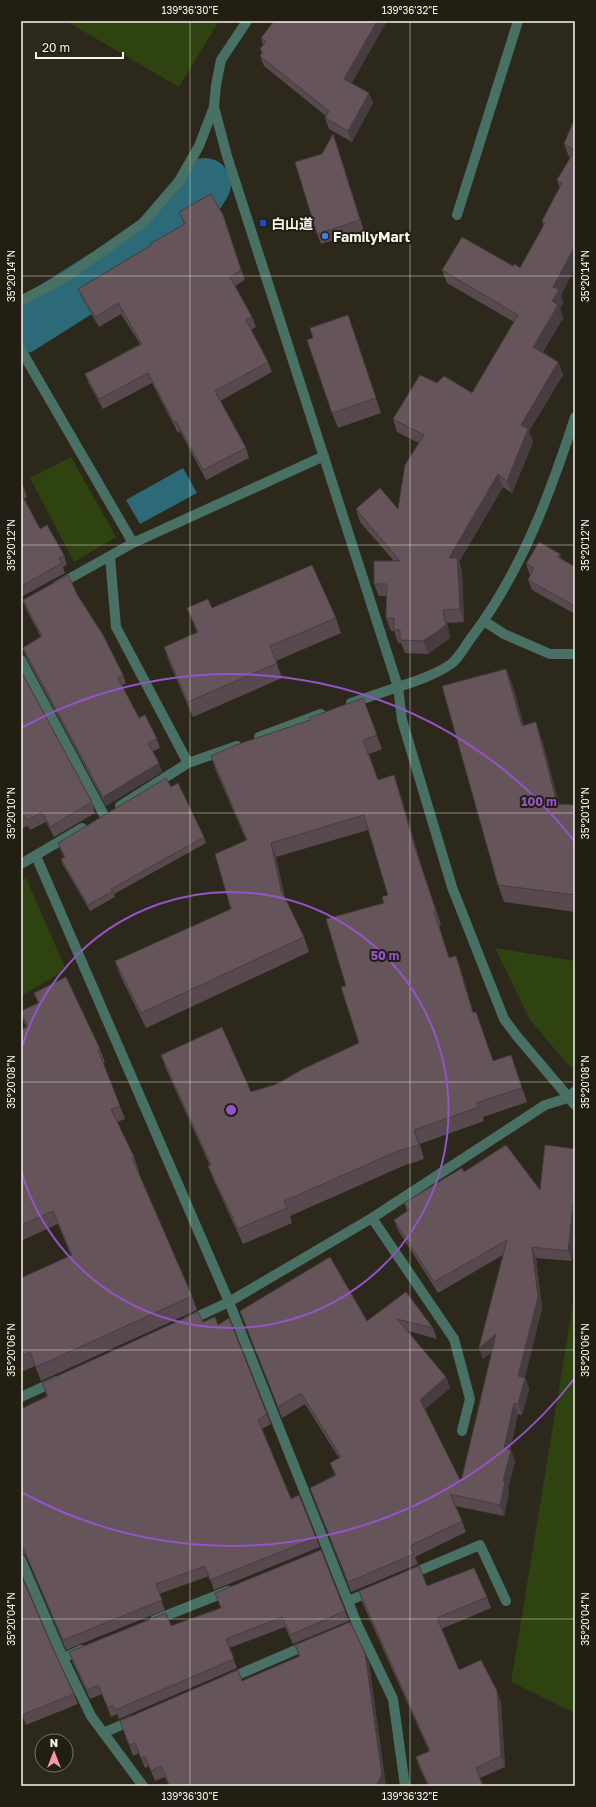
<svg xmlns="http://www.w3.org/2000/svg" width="596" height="1807" viewBox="0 0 596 1807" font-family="'Golos Text','Noto Sans JP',sans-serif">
<rect width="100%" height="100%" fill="#2c281c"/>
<path fill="#2f4311" d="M66,21H219L179,87Z
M71,457L116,537L74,562L30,478Z
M26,878L66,970L21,996V881Z
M495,948L575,961V1066L571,1068L530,1020Z
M575,1291V1713L511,1682Z"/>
<path fill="#2d6a77" d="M183,468L197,493L140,524L126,500Z"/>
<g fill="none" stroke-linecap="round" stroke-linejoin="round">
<path stroke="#2d6a77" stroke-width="52" d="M21,328L146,249L191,206L205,184"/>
<path stroke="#497064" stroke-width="10" d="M214,107L227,156L398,687L402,720L452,887L504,1019L516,1035L575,1105
M457,215L518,21
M21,301L64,278L143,223L179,181L199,146L214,107
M21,350L133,543
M110,557L116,627L188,763
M58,585L133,543L324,456
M484,621L504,634L550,654H575
M21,660L104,815
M351,703L398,687
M259,737L321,714
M120,806L188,763L237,746
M36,856L229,1302L357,1624L393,1699L405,1786
M21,864L82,828
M372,1218L454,1339L470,1399L462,1431
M188,1321L229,1302L372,1218L545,1105L568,1098L575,1091
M21,1397L56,1381
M21,1560L63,1658L91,1716L143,1786
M409,1575L480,1545L506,1601
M348,1601L372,1591
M155,1620L228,1591
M63,1658L81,1650
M226,1680L307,1645
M103,1733L133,1720"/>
<path stroke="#497064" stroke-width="10" d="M214,107L216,85L221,60L247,21
M398,687C416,681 435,675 451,664C459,658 465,646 471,638C521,573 550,494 575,417"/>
</g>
<path fill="#57494e" d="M274,21H387L351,83L373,103L352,142L329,129L325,118L326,116L264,66L260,56L262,54L260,49L263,45L261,38Z
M575,118V268L561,295L563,303L560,309L563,318L543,352L558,362L563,375L529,431L533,442L512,493L503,487L459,562L462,571L464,622L447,623L450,638L428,654L405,653L401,643H398L394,631H391L386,618L387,596H379L374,584L394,561L360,522L356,509H398L419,443L397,432L393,419L437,383L472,393L514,322L447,283L442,270L513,266L520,268L544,226L542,221L560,188L557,180L570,158L569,157L564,144Z
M337,145L364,231L321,244L317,234L322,154Z
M179,212L223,215L245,280L235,286L252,317L256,327L251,330L268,362L272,372L220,401L246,448L249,458L206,480L180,431L178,433L152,383L103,409L89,384L85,374L140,344L121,314L99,327L82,299L78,289L184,225Z
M348,315L381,413L338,428L332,413L313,338Z
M21,482L24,488L27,497L24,499L40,529L64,555L67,565L63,567L65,573L21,597Z
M562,560L575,567V614L532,590L528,580L530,575L526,564Z
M78,596L123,675L126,683L122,686L139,718L157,739L160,748L153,751L162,772L106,806L26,657L23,648L41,637L26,609L23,600Z
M187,608H212L336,618L341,633L276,661L282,678L193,717L169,662L164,647L197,633Z
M506,669L513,687L524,726L542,740L559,804L575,805V912L504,902L498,885Z
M21,671L92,802L95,813L54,837L46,822L30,830L28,826L21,829Z
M363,698L382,749L369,754L378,780L399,790L421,865L441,925L439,926L449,958L456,956L461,970L473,1013L493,1061L516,1070L527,1102L483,1117L484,1121L420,1144L424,1159L403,1166L290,1216L292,1223L243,1244L214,1181L208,1166H210L166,1069L161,1055L251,1092L277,1084L359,1043L346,986L388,895L368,830L276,857L285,898L304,937L309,952L146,1028L120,975L115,961L231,909L246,840L216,771L211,756L310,720Z
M171,787L204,837L206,843L114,894L115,897L90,911L63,865L61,859L64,857L60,849L58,843Z
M34,993L100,1049L105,1062L103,1063L125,1119L117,1122L134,1157L139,1171L138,1172L192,1296L197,1310L41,1381L35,1366L21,1372V1278L71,1256L58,1224L21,1241V1030L26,1027L21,1015V1011L38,1003Z
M575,1149V1236L572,1261L536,1258L542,1308L525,1377L529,1389L522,1415L518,1414L510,1450L515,1461L508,1488L509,1492L504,1516L455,1506L462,1521L466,1532L415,1557L418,1564L351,1592L310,1488L335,1476L330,1463L339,1458L305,1404L282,1418L240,1311L367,1321L406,1292L433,1328L437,1339L408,1331L446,1377L450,1388L425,1409L461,1482L492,1352L483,1359L479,1348L503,1255L438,1293L398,1230L394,1220L407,1211L404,1203L464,1172L540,1190Z
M203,1322L218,1325L267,1414L271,1424L262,1429L291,1499L316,1538L320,1547L214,1590L209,1576L159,1594L165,1610L66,1650L27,1557L25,1555L21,1554V1409L47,1397L42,1383Z
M21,1575L54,1651L74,1694L78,1704L26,1725L21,1713Z
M427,1586L487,1597L491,1608L441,1629L459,1670L501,1702L505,1767L480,1778L483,1786H428L419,1767L416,1757L429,1751L362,1602L359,1591Z
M221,1608L345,1611L349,1621L293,1644L285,1627L229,1648L237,1668L119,1719L117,1714L111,1717L102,1694L90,1699L72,1661L69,1652L171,1626Z
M295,1645L369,1663L386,1786H169L165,1777L155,1781L149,1766L145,1768L139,1753L133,1756L120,1721L242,1681L299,1657Z"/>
<path fill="#473c40" d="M377,21H387L348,90L344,79Z
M369,93L373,103L352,142L348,131Z
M333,134L337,145L364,231L360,220Z
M575,246V268L561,295L563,303L560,309L563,318L538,360L533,347L552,301L553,287Z
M558,362L563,375L529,431L533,442L512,493L507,481L521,425Z
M498,474L503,487L459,562L462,571L464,622L460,609L449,558Z
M560,554L564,565L558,557Z
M443,610L447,623L450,638L428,654L423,641Z
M506,669L513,687L529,744L522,726Z
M536,722L542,740L564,822L557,804Z
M159,763L162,772L106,806L103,797Z
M394,775L399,790L421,865L441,925L416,851Z
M271,843L276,857L286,904L281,890Z
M434,912L439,926L454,973L449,958Z
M456,956L461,970L478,1028L473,1013Z
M414,1130L420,1144L424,1159L419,1145Z
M575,1188V1236L572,1261L568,1251Z
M532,1247L536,1258L542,1308L522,1387L518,1376Z
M496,1334L500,1345L483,1359L479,1348Z
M446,1377L450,1388L424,1410L420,1400Z
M525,1378L529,1389L522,1415L518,1404Z
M514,1403L518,1414L508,1459L504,1448Z
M511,1450L515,1461L508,1488L509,1492L504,1516L500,1505L503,1481Z
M365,1653L369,1663L386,1786H376Z
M497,1691L501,1702L505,1767L501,1756Z"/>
<path fill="#65555b" stroke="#473c40" d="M274,21H377L344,79L369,93L348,131L325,118L329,111L260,56L263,52L260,49L266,42L261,38Z
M575,118V246L553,287L559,290L552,301L558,305L533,347L558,362L521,425L528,429L507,481L498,474L449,558H457L460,609L443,610L446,625L423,641L400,640V630H394V618H386L387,584H374V561H400L356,509L380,488L398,509L405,465L424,435L393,419L420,375L437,383L444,376L472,393L518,315L442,270L462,237L513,266L515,264L520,268L545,223L542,221L562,183L557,180L575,150L564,144Z
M333,134L360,220L317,234L295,162L322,154Z
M211,194L223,215L241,270L230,277L252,317L246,320L268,362L215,391L246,448L203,470L176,421L174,422L148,373L99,399L85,374L142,344L118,303L95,317L78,289L152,245L151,243L185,224L179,212Z
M348,315L376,398L332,413L307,340L313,338L310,328Z
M21,482L24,488L21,489Z
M21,493L40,529L47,525L64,555L59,558L62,563L21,586Z
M539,542L560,554L558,557L575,567V606L528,580L534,568L526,564Z
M312,565L336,618L270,646L277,663L188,702L164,647L198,632L187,608L208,599L212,608Z
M68,575L78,596L103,635L123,675L118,678L139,718L145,715L157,739L148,743L159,763L103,797L23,648L42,636L23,600Z
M506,669L522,726L536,722L557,804L575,805V895L498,885L442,686Z
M21,671L92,802L50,827L42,812L27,820L24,815L21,817Z
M363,698L377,735L363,740L378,780L394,775L416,851L436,911L434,912L449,958L456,956L473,1013L476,1012L493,1061L511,1055L522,1088L476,1103L479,1107L414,1130L419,1145L398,1151L284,1201L287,1208L238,1229L208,1166L211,1165L161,1055L222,1027L251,1092L277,1084L303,1069L359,1043L341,987L346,986L326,919L384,903L382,897L388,895L364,815L271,843L281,890L304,937L141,1013L115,961L231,909L215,854L247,840L211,756L236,745L310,720L309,718Z
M166,778L171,787L178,783L204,837L111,889L113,891L88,905L61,859L65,857L58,843Z
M66,977L100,1049L98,1050L120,1106L111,1109L134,1157L132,1158L192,1296L36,1367L30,1352L21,1356V1278L72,1255L53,1211L21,1225V1030L28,1026L21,1014V1011L39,1003L34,993Z
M506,1145L540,1190L545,1145L575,1149V1188L568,1251L532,1247L538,1297L518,1376L525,1378L518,1404L514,1403L504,1448L511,1450L503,1481L505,1482L500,1505L450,1494L462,1521L410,1546L414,1554L348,1582L310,1488L336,1475L330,1463L341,1457L301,1393L278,1407L240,1311L330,1257L367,1321L406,1292L433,1328L397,1319L446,1377L420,1400L461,1482L496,1334L479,1348L507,1240L434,1282L394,1220L409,1210L404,1203L462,1168L464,1172Z
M198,1312L203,1322L215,1317L218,1325L229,1318L267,1414L258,1420L291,1499L299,1495L316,1538L210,1580L205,1566L156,1584L162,1600L63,1640L23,1548L21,1545V1409L48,1396L42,1383Z
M321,1550L345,1611L290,1635L282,1617L226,1639L234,1659L115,1710L113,1705L108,1708L98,1685L87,1690L69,1652L166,1613L171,1626L221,1608L215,1593Z
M419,1566L427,1586L474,1568L487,1597L437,1618L459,1670L481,1660L497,1691L501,1756L476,1768L483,1786H429L416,1757L430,1751L359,1591Z
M21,1575L54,1651L74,1694L22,1715L21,1712Z
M350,1622L365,1653L382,1775L376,1786H321L320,1785L318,1786H170L161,1766L151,1771L145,1756L141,1758L135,1743L129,1745L120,1721L238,1670L242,1681L300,1656L295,1645Z"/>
<path fill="none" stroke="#f7f5ed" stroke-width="1" stroke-opacity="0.45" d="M190,21V1786M410,21V1786M21,276H575M21,545H575M21,813H575M21,1082H575M21,1350H575M21,1619H575"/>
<g fill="none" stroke="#9454c8" stroke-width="2">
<path d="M21 1050A218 218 0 1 1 21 1170"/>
<path d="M575 1378A436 436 0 0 1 23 1493M23 727A436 436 0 0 1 575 842"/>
</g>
<rect fill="#1a4fb4" stroke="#221e13" stroke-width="1.5" x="259" y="219" width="8" height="8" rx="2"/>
<circle fill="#3f7fe0" stroke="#221e13" stroke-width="1.5" cx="325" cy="236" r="4"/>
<g text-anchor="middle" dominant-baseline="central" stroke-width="4" stroke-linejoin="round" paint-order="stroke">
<g font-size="14" font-weight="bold" fill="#f7f5ed" stroke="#221e13" text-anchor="start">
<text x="271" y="223">白山道</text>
<text x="333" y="236">FamilyMart</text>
</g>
</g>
<circle cx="231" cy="1110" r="6" fill="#9454c8" stroke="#221e13" stroke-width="2"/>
<g font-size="12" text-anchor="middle" font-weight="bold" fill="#9454c8" stroke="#221e13" stroke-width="4" stroke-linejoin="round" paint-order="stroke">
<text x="539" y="806">100 m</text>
<text x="385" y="960">50 m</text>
</g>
<rect width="596" height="1807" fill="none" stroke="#221e13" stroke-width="44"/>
<g transform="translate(54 1753)"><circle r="19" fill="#221e13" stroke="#77746a"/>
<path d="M0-3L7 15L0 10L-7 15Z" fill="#f49aa5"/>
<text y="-6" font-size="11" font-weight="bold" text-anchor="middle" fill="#f7f5ed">N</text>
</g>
<path d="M36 52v6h87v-6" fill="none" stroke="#f7f5ed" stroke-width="2"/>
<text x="42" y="52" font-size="12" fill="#f7f5ed" stroke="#221e13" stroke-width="3" paint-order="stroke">20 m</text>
<rect x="22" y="22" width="552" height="1763" fill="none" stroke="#f7f5ed" stroke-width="1.5"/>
<g font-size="10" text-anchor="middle" fill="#f7f5ed">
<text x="190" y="14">139°36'30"E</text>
<text x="410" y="14">139°36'32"E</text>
<text transform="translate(11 276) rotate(-90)" y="4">35°20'14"N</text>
<text transform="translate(585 276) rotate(-90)" y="4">35°20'14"N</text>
<text transform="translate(11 545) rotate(-90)" y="4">35°20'12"N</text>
<text transform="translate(585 545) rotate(-90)" y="4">35°20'12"N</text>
<text transform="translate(11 813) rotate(-90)" y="4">35°20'10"N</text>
<text transform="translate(585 813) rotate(-90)" y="4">35°20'10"N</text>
<text transform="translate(11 1082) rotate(-90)" y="4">35°20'08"N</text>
<text transform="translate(585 1082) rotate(-90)" y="4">35°20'08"N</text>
<text transform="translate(11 1350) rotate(-90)" y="4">35°20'06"N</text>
<text transform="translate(585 1350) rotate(-90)" y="4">35°20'06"N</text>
<text transform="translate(11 1619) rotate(-90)" y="4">35°20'04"N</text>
<text transform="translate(585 1619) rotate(-90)" y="4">35°20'04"N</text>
<text x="190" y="1800">139°36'30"E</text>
<text x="410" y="1800">139°36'32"E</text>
</g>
</svg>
